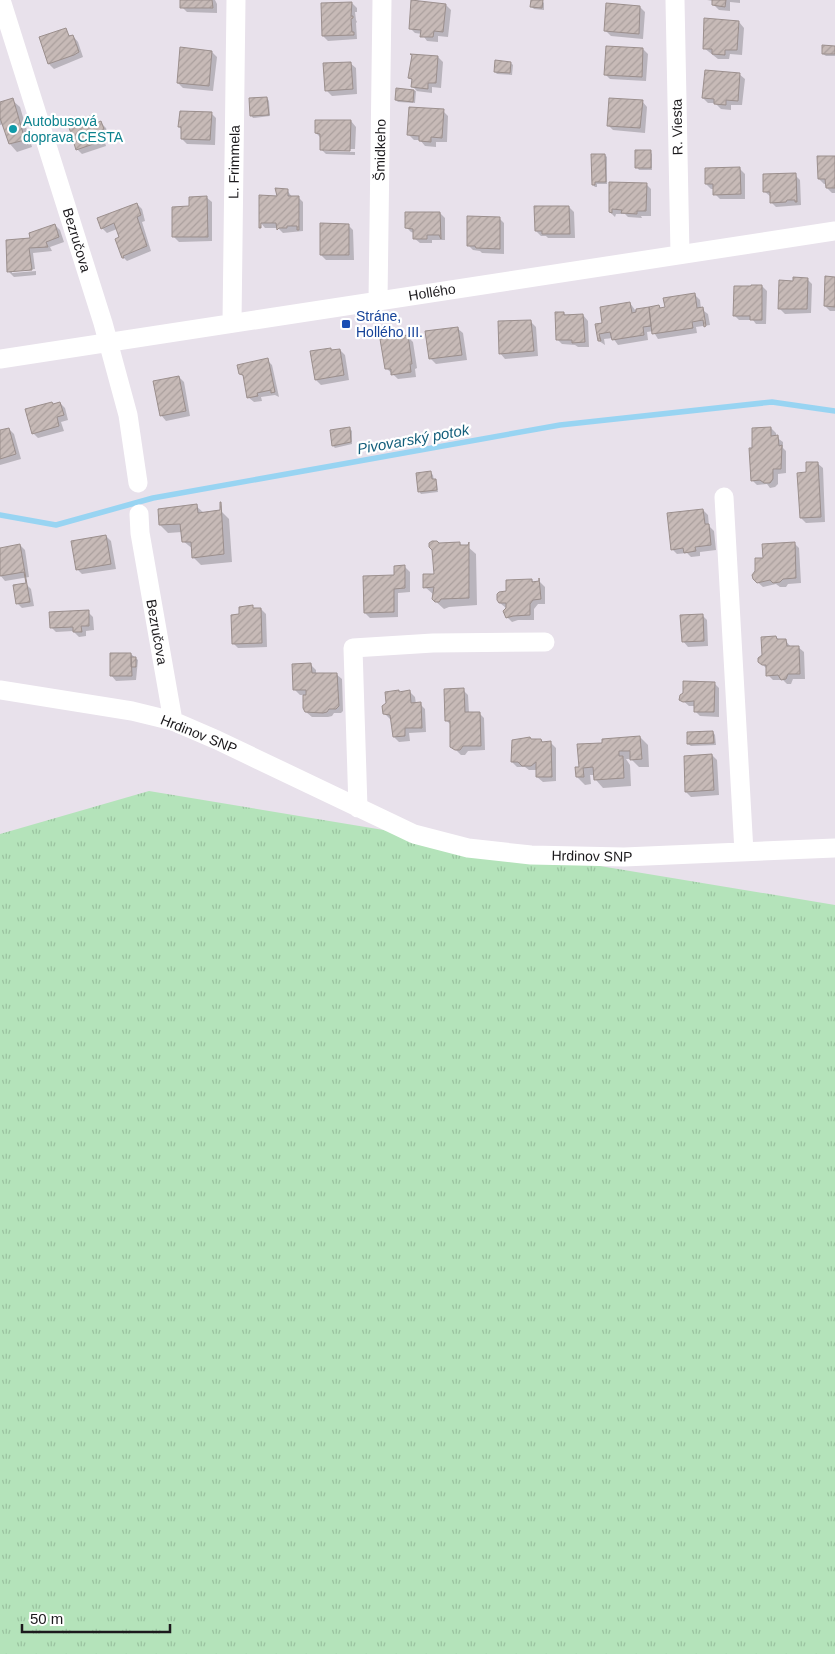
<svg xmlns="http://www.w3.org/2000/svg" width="835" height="1654" viewBox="0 0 835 1654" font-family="Helvetica,sans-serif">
<defs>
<pattern id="grass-tufts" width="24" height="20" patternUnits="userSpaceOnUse" patternTransform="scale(1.25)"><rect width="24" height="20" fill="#b4e3ba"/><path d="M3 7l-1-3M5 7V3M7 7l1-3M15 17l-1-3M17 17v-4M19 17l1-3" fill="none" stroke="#9ac29f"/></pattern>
<pattern id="building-hatch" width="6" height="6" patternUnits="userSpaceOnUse" patternTransform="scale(1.25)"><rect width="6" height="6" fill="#c7bab7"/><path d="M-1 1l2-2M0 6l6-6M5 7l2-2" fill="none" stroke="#aa9f9d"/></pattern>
</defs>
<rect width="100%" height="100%" fill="#e8e1eb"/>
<path fill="url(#grass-tufts)" d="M149,791L835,905V1654H0V834Z"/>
<path fill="#0003" d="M181,0H215L217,4V13L187,12L182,7Z
M532,0L542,1L544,3V10L534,9L532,7Z
M707,0H740V3L730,2V11L719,10L714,5L713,1Z
M352,3L357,8V12H355L356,20L357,22L356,23L357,39L328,41L323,36Z
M446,5L451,10L448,37L438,36V42L427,41L422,34L415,33L410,28Z
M640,7L645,12L643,39L611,36L606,31Z
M739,22L744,28L742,55L730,54L729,59H718L704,48Z
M65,30L71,37L73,36L78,42L83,57L54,69L49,64Z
M835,48V56H826L823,54Z
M643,49L648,54L646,81L610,79L605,74Z
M212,52L217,57L213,91L183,88L178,83Z
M438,57L443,62L441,88L432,87V93L416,91L415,103L398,102L396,100L397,89L417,91L412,86L413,81L410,78Z
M350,63L356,68L357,94L332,96L327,91Z
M511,63L513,65L512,75L497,74L495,72Z
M739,74L745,79L742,105H731V110L721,109L715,103H708L703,98Z
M267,98L269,101L270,116L253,118L251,115Z
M12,100L20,107L32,147L17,152L10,144L3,124L0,125V104Z
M642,101L647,107L645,133L613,130L608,125Z
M443,111L448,116L447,142H436V147L425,146L420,140H414L408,134Z
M211,113L216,118L215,145L187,144L182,139V130L179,127V119Z
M93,116L99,124L101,123L106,128L108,134L103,136L106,146L82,154L77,149Z
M351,121L356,127L355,149H324V151L355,152V155L326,154L321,149V138L316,133Z
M650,152L652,154V170H639L637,167Z
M605,155L607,157V184H597V187H595L593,185Z
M835,157V193H832L827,188V184H824L819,179Z
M740,169L745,174V199H720L715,194V189H711L706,184Z
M795,175L800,180L801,205L776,207L771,202V197L765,192Z
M610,183L646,184L651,189V216H641L642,218L628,217L625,214H616L615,217L610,212Z
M287,190L292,197H298L303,202V231L283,233L278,228H265L260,222L278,197Z
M206,197L212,202V241L179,242L174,237Z
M137,204L142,209L145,221L142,222L151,251L127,261L122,256L117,229L107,233L102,228Z
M569,207L574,212L575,238H548L546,236H541L536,231Z
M440,213L445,218V240H432V243H420L414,238V233L411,232L406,227Z
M499,218L504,223V254L482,253L480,251L473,250L468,245Z
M55,225L60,230L64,242L50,247L52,251L33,253L35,269L12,271V273L36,271V275L14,277L9,272L7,242L31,239Z
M348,225L353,230L354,260H326L321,255Z
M835,278V311H830L825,306Z
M807,279L812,284L811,313L785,314L780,309L795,282Z
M762,286L767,291L766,324H756L753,320H739L734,315Z
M695,295L700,300L701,309L708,314L710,325L696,327L697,333L658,339L653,331L647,332L648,340L618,345L613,338L604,339L605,345L599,341L596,325L604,324L630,303L635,310L659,306L661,309Z
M564,313L567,316L583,315L588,321L589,347H578L575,345L562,344L557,339Z
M531,322L536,327L538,356L505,359L500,353Z
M457,328L463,333L467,360L436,364L430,358Z
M408,337L413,342L417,368L415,369L416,377L398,379L386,368Z
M330,349L332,351L340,350L345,355L349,380L321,385L316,380Z
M267,360L272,365L279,397L275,395L261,397L262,401L254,402L248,397L245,378L241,374Z
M179,377L184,382L190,416L166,421L161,415Z
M60,403L65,408L68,420L61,422L64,431L38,438L33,433L53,405Z
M771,428L776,433V437L783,442V448L786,451V473L778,474V484L775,487L770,488L767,484L757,485L752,480L753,449Z
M9,429L14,434L21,459L0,465V431Z
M350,429L352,431V444L335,448L333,446Z
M817,463L823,468L825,522L806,523L801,518L807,473Z
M431,473L433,475L434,481L437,483L438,492L421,494L419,491Z
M196,506L204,513L221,511L229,519L232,562L201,565L193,557V549L183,541L182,532L168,533L160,525Z
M703,510L708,515L709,526L714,531L716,550L700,552V556L691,557L687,553L677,554L672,549Z
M106,536L111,541L116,569L82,574L77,569Z
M460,543L463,547H468L476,554L477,605L449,607L444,609L433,599L434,595L425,587L435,575L433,550L438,544Z
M794,543L799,548L801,583L788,584L786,587H780L776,584L763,587L754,579L764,559Z
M20,545L25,550L29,577L5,581L0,575V549Z
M405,567L410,572V592L398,593V617L370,618L365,613L395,576Z
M532,580L534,583L540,582L545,587V604H538L534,609V620H518L512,622L507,617L506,608L500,603L507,593Z
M26,584L31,589L34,606L22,608L17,603Z
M252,607L255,609H261L266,614L267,647L238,648L233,643L241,615Z
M88,612L93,617L94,630L86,631V636L79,637L73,631L56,632L51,627Z
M702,615L707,620L708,646L688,647L683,641Z
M776,637L779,640H785L791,647H798L804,652L805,679H793L791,684H787L783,680H773L768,675L767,669L759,661Z
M131,654L138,660L136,680L116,681L111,675Z
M311,665L316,670V674H336L342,679L343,711L341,713H334L332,716L328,717H312L306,712L305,708L304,695H300L295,690Z
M714,683L719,688V717L700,716L695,711V706H689L681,699Z
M463,690L468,695L469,713H479L484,718L485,750L468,751L465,755H461L452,746L451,725L446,720Z
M410,692L415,697L416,704H420L425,709L426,732L409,733L410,741L399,742L394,737L391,720L385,714Z
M713,732L715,735L716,745L691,746L688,744Z
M640,737L648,745L649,767H639L631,759H626L630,765L631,786L603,788L596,780L595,775H590L591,784L585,785L577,777L580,768L604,744Z
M531,740H541L544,743H551L556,748V781L543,782L537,777V770H529L525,767H517L512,762Z
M712,755L717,760L719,795L691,797L686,792Z"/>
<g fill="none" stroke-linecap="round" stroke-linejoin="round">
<path stroke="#98d4f2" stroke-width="5.5" d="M0,515L56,525L153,498L560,425L772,402L835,411"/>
</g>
<path fill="url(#building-hatch)" stroke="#9b8f8d" d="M180,0H212L213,8H180Z
M411,0L446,4L443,32L434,31L433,37H420L421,30L409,29Z
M531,0H543L542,8L530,7Z
M712,0H726L725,7L712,5Z
M352,2L351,16H353V18L351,19L352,32H354V35L322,36L321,3Z
M606,3L640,6L639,34L604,31Z
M704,18L739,21L737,50H725V55L712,54V49H703Z
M66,28L69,36L73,35L79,52L74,55L48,64L39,37Z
M822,45L835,46V54H822Z
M606,46L643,48L642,77L604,75Z
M180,47L212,51L209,86L177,83Z
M410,54L438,56L436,83H428V89L411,87L412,79L408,78L412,55Z
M495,60L511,62L510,73L494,72Z
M351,62L353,89L325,91L323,63Z
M705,70L740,73L738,101L726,100V105L714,104V99L702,98Z
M396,88L414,90L413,102L395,100Z
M267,97L269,115L250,116L249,98Z
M13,98L25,140L9,144L0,118V102Z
M609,98L643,100L640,128L607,126Z
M409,107L444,109L442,138L431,137V142L419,141V136L407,135Z
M180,111L212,112L210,140L181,139V127H178Z
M93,115L96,123L101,121L104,129L99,131L102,141L76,150L68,124Z
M315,120H351L350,151L320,150V134L315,133Z
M635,150H651V168H635Z
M591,154H605L606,182H595V185H592Z
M817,156H835V188H826L825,179H818Z
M740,167L741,194L713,195V184H705V168Z
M796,173L797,202H795V200H787L786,202L770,203V192H763V174Z
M609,182L647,183L646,211H637V214L621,213L622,210L612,209V213L609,212Z
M275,188L288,189V196H299V230H297V226H287V228H279L277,230L276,223H261V228H259V195L277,196Z
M207,196L208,237H172V207L189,206V197Z
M137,203L141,215L137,217L147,246L123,256L124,258H122L115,239L119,237L114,223L101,229L97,218Z
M534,206H569L570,234H542V231H535Z
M405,212H440L441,239L439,235H427V239H413V229L405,228Z
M467,216L500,217V249L476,248L475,246H467Z
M320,223L349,224V255H320Z
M55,224L59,237L46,242L48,247L29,248L32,270L7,272L6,240L30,238L29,233Z
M825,276L835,277V307L824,306Z
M793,277L808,278L807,309H778L779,280L793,281Z
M751,285H762V320H750V316H733L734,286H751Z
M695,293L697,308L703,307L706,326L704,327L703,320L692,322L693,328L652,334L649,307L659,305L660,308L665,307L663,298Z
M630,302L632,313L636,312V309L649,307L651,326L643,327L644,335L612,340L610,332L599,334L601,341H598L595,324L602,323L600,307Z
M555,312H564V315L583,314L585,342L572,343V340H556Z
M531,320L534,351L499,354L498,321Z
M458,327L462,355L429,359L425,331Z
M408,335L412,364H410L411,372L391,375V369H385L380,339Z
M331,348V350L340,349L344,375L315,380L310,351Z
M268,358L275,392L271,393V390L257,393L258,396L247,398L243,375L239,374L237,365Z
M179,376L186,411L160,416L153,381Z
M52,402L53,404L60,402L64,415L57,417L59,426L32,434L25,409Z
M350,427L351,442L332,446L330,430Z
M771,427V436L778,435L779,446L782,445L781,469H773V479L770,483H764L760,480L751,481L749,448H752V428Z
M9,428L16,454L0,459V430Z
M806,462H818L821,517L800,518L797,473L806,472Z
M431,471L432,479H436L437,490L418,492L416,473Z
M220,502H221L224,554L192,558L191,542H182L180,524L159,525L158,509L197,504L198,513L220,510Z
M703,509L705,524H709L711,545L695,547L696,551L684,553L683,548L671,550L667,513Z
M106,535L111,564L76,570L71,541Z
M432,541H437L439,543L460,542V545H468L469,542V598L441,599L439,602H435L432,599L434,587L423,588V574H434L432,550L429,547V543Z
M795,542L796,578L783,579L780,582L773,583L770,580L757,583L753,579L752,575L755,571V558H763L762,544Z
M20,544L30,602L16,604L13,585L26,583L24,572L0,576V548Z
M405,565V588L394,589V612L364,613L363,576L394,575V566Z
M539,578L541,599L533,600L530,604V615L513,616L506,618L503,611L506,608V603H499L497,600V594L499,592L506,591V580L532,579V582L539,581Z
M253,605V608H261L262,643L232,644L231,615L239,614V607Z
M89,610V626H81L82,632H73V627L50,628L49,612Z
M703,614L704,641L682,642L680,615Z
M776,636L777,639H786L787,646H799L800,674H788L786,679L781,680L778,675L766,676V665H762L758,662V658L762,655L761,637Z
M110,653H131L132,676H110Z
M131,657H136V667H131Z
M311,663L312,673H337L339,706L336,709H329L327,712L323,713L305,712L303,708V695H306V690H293L292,664Z
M683,681L715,682L714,712H694V701L683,702L679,700L680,695L683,693Z
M464,688L465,712H480L481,746H463L460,750H455L450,747V721H445L444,689Z
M399,690V692L410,690L411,703L421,702L422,728H405V736L393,737L390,715L383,714L382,706L386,703L385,692Z
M713,731L714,743L687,744V732Z
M640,736L642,759L630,760V751H619V756H623L624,778L594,780L593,767L583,768L584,777H576L575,767H579L577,744L602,743V739Z
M530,737L531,739H541L542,742L551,741L552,777H536V762L531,766H522L518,762H511L512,740Z
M712,754L714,790L685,792L684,756Z"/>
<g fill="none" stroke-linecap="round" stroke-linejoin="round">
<path stroke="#fff" stroke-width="19" d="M1,0L103,323L128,415L138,483
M675,0L680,254
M378,301L382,0
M232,323L236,0
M0,359L835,231
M724,497L744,852
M139,514L140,533L173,721
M0,690L132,711L173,721L217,740L414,834L468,848L531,855L624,857L835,848
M358,808L353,648L433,643L545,642"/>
</g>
<circle fill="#0f9aa8" stroke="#fff" stroke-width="2" cx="13" cy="129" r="5"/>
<rect fill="#1a4fb4" stroke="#fff" stroke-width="2" x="341" y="319" width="10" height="10" rx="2.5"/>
<g text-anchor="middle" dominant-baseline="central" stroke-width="4.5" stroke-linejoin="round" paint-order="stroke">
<g font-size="14" fill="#0d838f" stroke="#fff" text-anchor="start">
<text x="23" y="121">Autobusová<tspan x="23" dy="16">doprava CESTA</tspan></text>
</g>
<g font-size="14" fill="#1c1a1d" stroke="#fff">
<text transform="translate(677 127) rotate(-91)">R. Viesta</text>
<text transform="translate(380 150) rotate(-89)">Šmidkeho</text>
<text transform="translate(234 162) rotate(-89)">L. Frimmela</text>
<text transform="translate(77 240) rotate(73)">Bezručova</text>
<text transform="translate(432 292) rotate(-9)">Hollého</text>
<text transform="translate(157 632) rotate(80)">Bezručova</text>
<text transform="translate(199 734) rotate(22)">Hrdinov SNP</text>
<text transform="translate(592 856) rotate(1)">Hrdinov SNP</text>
</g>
<g font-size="14" fill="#164399" stroke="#fff" text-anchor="start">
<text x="356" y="316">Stráne,<tspan x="356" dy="16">Hollého III.</tspan></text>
</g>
<g font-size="15" font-style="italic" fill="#135e7b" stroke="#fff">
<text transform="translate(413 439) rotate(-10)">Pivovarský potok</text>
</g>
</g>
<path d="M22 1624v8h148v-8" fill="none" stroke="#1c1a1d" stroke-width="2.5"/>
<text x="30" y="1624" font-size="15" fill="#1c1a1d" stroke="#ffffff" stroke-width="4" paint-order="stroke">50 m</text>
</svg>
